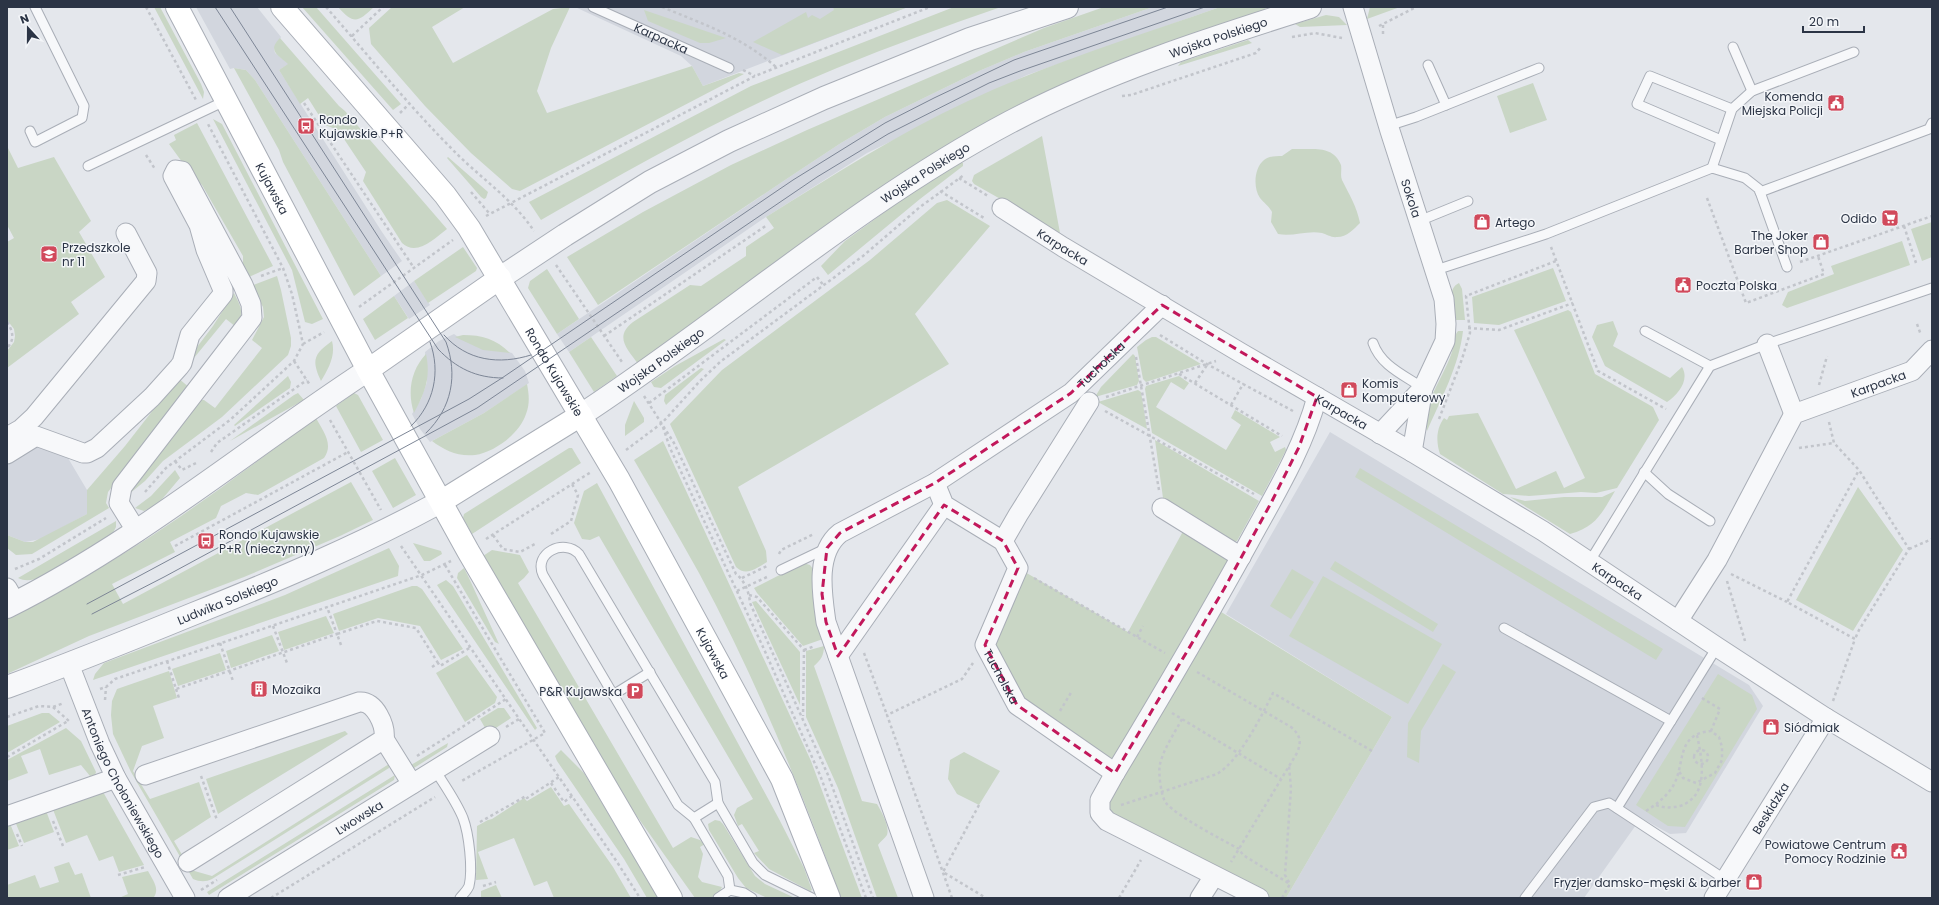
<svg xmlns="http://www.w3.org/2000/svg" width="1939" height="905" viewBox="0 0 1939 905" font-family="Poppins,sans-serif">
<rect width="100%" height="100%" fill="#e4e7ec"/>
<path fill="#d2d6de" d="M196,7H257L281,37L274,49L275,53L289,64L279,70L382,232L402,261L381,276L255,80L246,70L234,68L230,69Z
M575,7H908L703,86L692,66L681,56Z
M1153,7H1220L1027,75L867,153L766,217L569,352L557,334L791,176L841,143L885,117L979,71L1024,52Z
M414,281L430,305L409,319L394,296Z
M454,334L461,339L512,353L525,371L529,383L484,413L430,442L420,429L412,414L421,399L427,382L425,352L439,341Z
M1330,432L1749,685L1763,706L1686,833L1670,834L1641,818L1584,898H1286L1392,717L1226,614Z
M37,444L65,453L87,490V514L41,539L25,542L7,535V462Z"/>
<path fill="#c9d6c5" d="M154,7H160L201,84L204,92L203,99Z
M302,7H316L401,104L393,110Z
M338,7H374C358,22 354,25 338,7Z
M392,7H465L432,27L453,63L553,9L570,7L551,48L537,91L547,113L692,66L703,86L739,73L744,74L520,191L512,189L471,153L425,106L371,44L369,28Z
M833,7H908L782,55L753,42L806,12L808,18L812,15L820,19L834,10Z
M954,7H1001C945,26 891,46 837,68C734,110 637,165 541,220L529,202L751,86Z
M1104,7H1153L1024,52L979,71L885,117L841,143L791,176L598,305L567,257L643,212L731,165L807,130L1044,28Z
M1220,7H1265L1266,10C1177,41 1085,69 1001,114C951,141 904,173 857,206C782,257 710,310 638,364C627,348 614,337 633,322L690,285L701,286L746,256V247L774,228L766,217C832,176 897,134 968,101C1049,63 1135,37 1220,7Z
M1370,7H1400L1367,19Z
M644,10L726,38L709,43H700L648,21Z
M1326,15L1339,17L1347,25L1300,27L1295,24Z
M280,38L339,106L345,111L447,229C435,238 417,257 402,243L363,181L366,172L338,130L325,125L308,98L300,104L279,70L288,64C278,55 267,51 280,38Z
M1248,40L1252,43L1178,66L1181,62Z
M234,68L246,70L255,80L381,276L354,296L283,162L279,150Z
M1533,83L1547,120L1510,133L1497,96Z
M213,119L222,124L323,319L312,324L305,322L292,270Z
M197,123L273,266L247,278L243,271V256L202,185L193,177L169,144L176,140L174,135Z
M1042,136L1060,233L974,184L972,181L974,175Z
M7,146L18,168L54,157L91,221L79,232L105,277L71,302L79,314L7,368V351L14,342L15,336L14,329L7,320V242L14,238L7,225Z
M1292,149C1311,150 1333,144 1341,165C1342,170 1340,175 1342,180C1349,194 1357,207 1360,223C1354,229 1347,237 1337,237C1332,238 1326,234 1322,233C1307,230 1293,237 1278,234L1271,222L1272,212C1269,206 1264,203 1260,198C1253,188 1254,168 1264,160C1269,156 1276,156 1282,156Z
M448,157L488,192L486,198L484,199L481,197L447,158Z
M960,163H963V166L920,199L828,275L821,266L845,241L912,192Z
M947,200L990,226L915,314L949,364L738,487L766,551L767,562C757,568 746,577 736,567L670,424L722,370L870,260L937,203Z
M1932,222V257L1922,261L1911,229Z
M1902,241L1910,265L1787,308L1782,305L1788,292L1834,274L1831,266Z
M463,247L477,268L476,271L428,303L414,281Z
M1553,268L1566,301L1499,325L1474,323L1472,297Z
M547,269L579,319L557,334L528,288L530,281Z
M277,276L281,290L291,338V346L288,355L222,417L163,461L145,481L129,494L131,487L201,400H204L215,408L262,348L252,340L264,317L263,307L251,286Z
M1459,283L1462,289L1465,320H1454C1453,308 1446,289 1459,283Z
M234,293C241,307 245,313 236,327L226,319L189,364L194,351L213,326Z
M394,296L408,318L375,340L363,319Z
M1568,310L1571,312L1595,374L1653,407L1659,420L1617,488L1596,493L1581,492L1529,496L1503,494L1440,454C1436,442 1436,429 1444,418L1447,420L1449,416L1478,413L1516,489L1556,471L1564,488L1585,478L1514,330Z
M1613,321L1618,334L1613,346L1670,378L1682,367C1690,380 1678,395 1667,402L1605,366L1592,337L1597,325Z
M1458,331H1463C1459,366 1441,399 1427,431C1425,424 1426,413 1428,406C1434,388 1446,370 1452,352C1454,345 1453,337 1458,331Z
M463,335C482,335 496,339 510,353L483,350L455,337Z
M591,337L617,376L594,392L569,352Z
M1152,337H1156L1201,364L1146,382L1143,379L1137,347L1146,340Z
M724,339L726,340L661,388L654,387L651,382L675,366Z
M332,341C336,356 328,369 321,381C311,360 314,354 332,341Z
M426,354C431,378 425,392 414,413C407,392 411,370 426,354Z
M1133,354L1135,356L1139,381L1137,385L1095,397L1101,387Z
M701,368L704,369L666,405L664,401L665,395Z
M288,376L291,382L290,388L235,426L234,425Z
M1179,376L1189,383L1184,390L1171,382L1156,407L1226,450L1241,425L1231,418L1235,410L1280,437L1270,442L1275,452L1285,447L1286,450L1262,496L1152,433L1145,389L1146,386Z
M178,378L190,388L108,492L106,503L109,508L32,554L16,555L7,548V535L25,542H33L87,514V490L125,446Z
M527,384C529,394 530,404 526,414C520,433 495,452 475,455C458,457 444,450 432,441L484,413Z
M1138,390L1141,392L1147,429L1098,402Z
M298,393L304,400L230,441L294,395Z
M354,393L358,395L383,440L361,452L336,406Z
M634,401L644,418V422L625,436V425Z
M316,418C323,431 334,444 324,458L258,495L246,493L221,506L216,518L170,542L175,552L112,584L123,604L351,482L373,520L340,536L244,577L89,636L7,674V619C52,596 96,571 139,544C200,505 257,461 316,418Z
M1155,440L1259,501L1237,541L1229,544L1168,506L1163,498Z
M663,441L811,761L862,898H841C800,787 755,677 699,573C678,535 656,498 634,460Z
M569,448H572L581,463L472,534L463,518L464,514Z
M395,458L416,495L393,508L372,471Z
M1360,468L1663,649L1656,660L1355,477Z
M175,470L180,478L158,504L144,511L135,508L151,496Z
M597,483L779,819L804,868L812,890L810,891L769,869L754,853L759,851L742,824L738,826L734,815L737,808L753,799L599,536L590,540L582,539L574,523L584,491Z
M1858,487L1903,550L1853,631L1796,600Z
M1615,491C1602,513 1596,527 1570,534L1510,497L1525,501L1564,497H1602Z
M116,521V527L112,535L42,577C33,580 26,582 18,578Z
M1187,524L1241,557L1213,607L1392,717L1286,898H1259L1100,813L1114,773L1017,705L985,645L1018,568L1128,632Z
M413,543L441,551L442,554L430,561H424Z
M389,548L399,566L398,576L93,680L95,674L104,663L285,595Z
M492,550L520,555L529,572L524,578L518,583L673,848L691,837L700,840L705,844L700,847L703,854L698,877L702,882L722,887C717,900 706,898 695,898L629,805L483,556Z
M1335,561L1438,624L1433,632L1330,569Z
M803,563L810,565L813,569L823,639L803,646L757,593L754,588Z
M464,568L469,578L499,644L495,642L457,578L458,573Z
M1292,569L1314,582L1291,619L1270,606Z
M1323,576L1442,644L1408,704L1289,636Z
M446,580L453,586L537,728L535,730L437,585Z
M412,586H417L422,589L463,649L441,660L420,626L378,618L339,631L333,614Z
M756,601L800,652V705L752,602Z
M326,616L334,633L284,650L278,632Z
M272,635L279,651L231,668L226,651Z
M824,646C824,655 821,660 814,666L862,801L877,804C881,811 890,826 887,835C885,838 880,842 878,845L898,898H877L838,788L806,717V651Z
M220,653L226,670L178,686L172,669Z
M467,655L497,697L495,703L465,722L436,673Z
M1443,664L1456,672L1421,731L1419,763L1407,757L1408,723Z
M169,671L177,698L153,706L164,738L142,746L133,771L150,799L199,782L211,817L174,841L191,870L212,876L389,764V768L212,879C206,882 200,882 193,879L131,772L113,734L111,715L112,701L117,689Z
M1718,674L1752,695L1757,709L1685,827L1668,826L1636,805Z
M498,708H504L511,718L488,733L480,719Z
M42,713H49L60,722L7,753V726Z
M66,728L81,741L96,772L95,775L90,776L81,765L49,775L40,749L21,756L28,773L7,781V760Z
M345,731L348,734L218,814L206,779Z
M448,743L447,747L414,768L411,765Z
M561,750L584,773L659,898H647L624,859L557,761L555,756Z
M964,752L1000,771L979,805L957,794L948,779L950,760Z
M395,775L394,780L209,895L207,892Z
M551,787L564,806L569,804L613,867L631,898H554L547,881L534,886L514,838L478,852L488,879L476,880L477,826L488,820L492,819L524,798L527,801Z
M102,790L144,865L119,872L113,856L99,861L87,835L66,843L52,807Z
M45,808L54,832L24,843L14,819Z
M715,820L720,821L723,824L755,876L765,884L795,898H767L746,888L738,878L709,830L708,824Z
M7,821H9L19,846L7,850Z
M69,862L75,875L82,873L91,898H7V885L35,875L40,888L59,882L54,867Z
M148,871C152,879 160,888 154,897L119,898L128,894L122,877Z
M496,885L502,898H481V891Z"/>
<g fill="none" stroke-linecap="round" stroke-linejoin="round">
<g stroke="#a9aeb7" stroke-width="11">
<g id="service">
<path id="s1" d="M593,7L729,68"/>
<path d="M1733,47L1752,91"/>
<path d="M1428,65L1446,105"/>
<path d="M1388,126L1416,117L1539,68"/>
<path d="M30,131L35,142L82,118L84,106L35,7"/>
<path d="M1721,140L1637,104L1650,76L1732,109"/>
<path d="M88,166L227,100"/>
<path d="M1712,168L1732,109L1752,91L1854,52"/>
<path d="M1760,192L1929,129L1932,123"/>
<path d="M1419,221L1468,201"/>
<path d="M1436,270L1546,234L1712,168L1745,178L1759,189L1787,267"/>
<path d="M1645,331L1710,366"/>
<path d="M1373,343C1381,366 1404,375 1423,388"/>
<path d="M1644,472L1668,494L1710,521"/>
<path d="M1590,561L1710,366L1767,344L1932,288"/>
<path d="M781,570L827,548"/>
<path d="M1504,628L1671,721"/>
<path d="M613,695L650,672"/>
<path d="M435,770C445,786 456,801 463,818C469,834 473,869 469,886C467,891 463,894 460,898"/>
<path d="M1617,808L1717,647"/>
<path d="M694,818L678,805L543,575C533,553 564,538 579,554L715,782L718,803"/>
<path d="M730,890L728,876L694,818L718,803L753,863L765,875L812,898"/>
<path d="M718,898L730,890L744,893L752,898"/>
<path d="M1525,898L1594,807L1609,803L1726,880"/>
</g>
</g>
<g stroke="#a9aeb7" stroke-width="21">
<g id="minor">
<path id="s2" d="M1353,7L1390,131L1444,299L1446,324L1445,341L1423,388L1412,452"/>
<path id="s3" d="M1002,208L1063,247L1241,353L1412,452L1543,531L1717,647L1826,718L1932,782"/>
<path d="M1767,344L1794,414"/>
<path d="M1380,434L1423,388"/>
<path d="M7,437L21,429L34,417L146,281L147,273L126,233"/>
<path d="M7,454L36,436L83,453H87L97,448L152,397L179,367L182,363L190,335L223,294V290L206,250L199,225L173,176L176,170L182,171L243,285L251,304L252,318L122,487L119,503L137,532"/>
<path id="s4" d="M935,483L944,505L1003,541L1018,568L985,645L1017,705L1115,773"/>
<path d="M1162,508L1241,557"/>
<path d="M1003,541L1018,515L1089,402"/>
<path d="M7,588L15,602"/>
<path id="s5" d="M1678,621L1717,560L1794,414L1912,371L1932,350"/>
<path d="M838,656L944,505"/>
<path id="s6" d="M69,664L100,744L116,778L185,898"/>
<path d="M384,739L412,784"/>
<path d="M145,775L359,702C375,700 386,726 384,739L188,862"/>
<path d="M7,816L116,778"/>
<path id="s7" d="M228,898L490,736"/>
<path id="s8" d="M924,898L826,622C822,594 815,553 840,533L935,483L1071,393L1162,305"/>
<path d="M1200,898L1214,876"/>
<path d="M1259,898L1107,821L1100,813V800L1115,773C1161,697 1206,620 1249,542C1274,496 1303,449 1317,397"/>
<path id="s9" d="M1714,898L1826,718"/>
</g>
</g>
<g stroke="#a9aeb7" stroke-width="24">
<g id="tertiary">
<path d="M500,278L565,235L650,182L729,141L824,98L970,39L1067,7"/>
<path id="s10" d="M581,415C726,320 857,203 1010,122C1105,72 1209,39 1310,7"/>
<path d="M7,607C137,542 247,449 368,370"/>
<path id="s11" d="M7,687C70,664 132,639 193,614C278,580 361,545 442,501"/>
</g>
</g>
<g stroke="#a9aeb7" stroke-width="24">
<g id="secondary">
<path id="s12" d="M177,7L368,370L468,551L671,898"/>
<path id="s13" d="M282,7L445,195L469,228L619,480L782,779L829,898"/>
<path d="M368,370L500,278"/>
<path d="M442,501L581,415"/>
</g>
</g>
<path stroke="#c2c5cb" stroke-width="2.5" stroke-dasharray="3 3" stroke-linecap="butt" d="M146,7L196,100
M326,7C368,55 408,105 453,150C479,177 513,199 534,231
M662,7C703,24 742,37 776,67
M1379,26L1416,7
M1383,34V25
M352,36L383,7
M1292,37L1315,33L1342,38
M743,70L755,76
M1122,96L1131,95L1256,53L1261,47
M304,103L414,268
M400,113L409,104
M146,155L155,169
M959,178L988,196
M940,191L984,218
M471,192L489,213
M1707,198L1746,303L1824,274L1818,256
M486,216L755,76L930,7
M1904,226L1916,263
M1551,247L1598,371L1666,409
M1800,262L1932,216
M556,265L622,362
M261,276L283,268
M359,307L453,240
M7,322C13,331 15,340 7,348
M1917,324L1921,335
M1468,328L1499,330L1573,303
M1160,335L1207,364L1243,384
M604,336L767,225
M303,344L324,332
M1136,357L1159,490
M294,361L310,385
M1179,374L1282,436
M1195,383L1207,365
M1819,385L1827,356
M644,396L674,443L736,574C745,581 749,592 750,603L828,775L873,898
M1106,397L1216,361
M649,403L817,277L824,286
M1231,405L1243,384L1293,411
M1105,411L1254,494
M1439,419L1462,359L1470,333L1466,296L1556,261
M330,420L381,510
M1829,422L1834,443L1859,470L1909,549L1859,630L1855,639
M663,427L670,448L763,647L820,775L866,898
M1799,448L1834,443
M626,450L662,423L700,381L720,362L863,256L920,207L964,175
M211,452L217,443L307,380
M175,461L182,470L196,463
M145,492L166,468L230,420L294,361L303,344L292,294L283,268L208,124
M551,534L571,521L578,495L572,484
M493,535L503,549L520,552L535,544
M486,539L591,472
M175,546L348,452
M401,546L617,862L640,898
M1909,549L1932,539
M779,554L781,550L814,534
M445,565L545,733L460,782
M15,569L39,559L106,518
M1731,574L1787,602
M742,578L767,566
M1034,578L1165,653
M1727,581L1745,641
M737,591L769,576
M749,595L757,597L804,650L803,716
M273,626L287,663
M1137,637L1143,626
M220,643L233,681
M341,645L337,634L377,621L416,628L438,663
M804,650L815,646
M864,653L887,715
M167,661L176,689L337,634L327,607
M432,667L438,663L440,666L471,647
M1197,672L1291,727C1300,735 1302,741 1297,753L1231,862
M100,689L106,687L115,679L422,575L451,561
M176,689L179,698
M1702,698L1720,709L1711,731
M105,700L106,687
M1833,701L1855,639L1787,602L1859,470
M53,707L69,721
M1060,711L1072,691
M1172,713L1281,779
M7,717L39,706L53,707L64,703
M1182,719C1174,734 1164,748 1160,764C1158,771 1161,797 1166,803C1178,817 1221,839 1239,849L1243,855L1290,884
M506,727L519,719
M1694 757a7 7 0 1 1 14 0a7 7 0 1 1-14 0Z
M417,756L506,699
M7,757L68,721
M201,776L217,820
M551,783L564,802L572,796
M979,805L943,872L986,898
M1121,805L1217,774C1239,761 1261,717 1273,693L1372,751
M1656,805C1664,808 1671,808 1680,806C1710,796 1702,759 1697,735
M1646,811C1657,804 1666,797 1673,786C1686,764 1675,734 1711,731L1719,737L1722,747V760L1715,773L1696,783L1683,778L1679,771
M53,821L63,846
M480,822L526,796L527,798L559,777
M17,834L22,846
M118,875L145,867
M483,886L496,882
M201,890L217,880
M271,898L435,797
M952,898L887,715L962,679L973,663
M1119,898L1141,860
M1282,898L1290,884L1285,875L1291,788L1289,766"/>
<use href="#service" stroke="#f7f8fa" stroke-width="9"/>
<use href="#minor" stroke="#f7f8fa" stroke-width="19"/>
<use href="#tertiary" stroke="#f7f8fa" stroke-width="22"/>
<use href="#secondary" stroke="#fff" stroke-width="22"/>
<path stroke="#7d8696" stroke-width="1" d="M215,7L438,349C456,368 476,378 503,378
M230,7L446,342C458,375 452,408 426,433
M444,335C467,361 499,365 531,355
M411,426C434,404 441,372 430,342
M87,604L469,399L502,378L793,180L885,123L934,98L1014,60L1168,7
M92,614L164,577L477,408L817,177L888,134L989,83L1020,71L1205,7"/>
</g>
<path fill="none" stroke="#c2185b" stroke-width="3" stroke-dasharray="8 5" stroke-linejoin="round" d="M1162,305L1317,397L1299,447L1271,503L1224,589L1115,773L1017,705L985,645L1018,568L1003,541L944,505L838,656L826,622L822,594L827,548L840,533L935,483L1071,393Z"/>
<defs>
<g id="civic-square" transform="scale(0.9)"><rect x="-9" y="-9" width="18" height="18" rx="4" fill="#d1495b" stroke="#f4f6f9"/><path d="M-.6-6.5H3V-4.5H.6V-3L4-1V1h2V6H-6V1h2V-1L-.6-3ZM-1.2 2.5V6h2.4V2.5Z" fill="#fff"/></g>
<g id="bus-square" transform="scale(0.9)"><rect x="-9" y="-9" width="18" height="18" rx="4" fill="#d1495b" stroke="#f4f6f9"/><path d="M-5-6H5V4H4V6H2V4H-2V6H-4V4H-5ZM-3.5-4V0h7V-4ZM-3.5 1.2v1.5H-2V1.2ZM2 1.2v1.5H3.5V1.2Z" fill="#fff"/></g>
<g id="supermarket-square" transform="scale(0.9)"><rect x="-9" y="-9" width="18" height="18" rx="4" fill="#d1495b" stroke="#f4f6f9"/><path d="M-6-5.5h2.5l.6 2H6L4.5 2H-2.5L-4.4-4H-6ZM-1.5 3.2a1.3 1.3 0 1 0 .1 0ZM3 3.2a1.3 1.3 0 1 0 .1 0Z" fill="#fff"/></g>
<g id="shop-square" transform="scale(0.9)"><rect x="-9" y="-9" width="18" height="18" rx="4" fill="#d1495b" stroke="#f4f6f9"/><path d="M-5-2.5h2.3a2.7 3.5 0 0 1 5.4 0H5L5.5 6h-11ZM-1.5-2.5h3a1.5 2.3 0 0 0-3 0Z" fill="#fff"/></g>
<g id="school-square" transform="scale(0.9)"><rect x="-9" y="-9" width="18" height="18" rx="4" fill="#d1495b" stroke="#f4f6f9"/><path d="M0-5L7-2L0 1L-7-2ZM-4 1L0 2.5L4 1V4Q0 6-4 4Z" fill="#fff"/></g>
<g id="building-square" transform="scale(0.9)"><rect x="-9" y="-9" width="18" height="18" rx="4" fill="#d1495b" stroke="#f4f6f9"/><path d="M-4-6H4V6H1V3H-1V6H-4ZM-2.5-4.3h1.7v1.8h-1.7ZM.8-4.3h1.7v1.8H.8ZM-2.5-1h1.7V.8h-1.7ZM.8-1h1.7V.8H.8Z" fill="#fff"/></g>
<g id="parking-square" transform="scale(0.9)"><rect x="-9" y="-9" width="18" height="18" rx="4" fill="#d1495b" stroke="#f4f6f9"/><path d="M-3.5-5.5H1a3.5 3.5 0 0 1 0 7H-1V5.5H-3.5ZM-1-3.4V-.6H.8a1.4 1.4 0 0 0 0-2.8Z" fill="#fff"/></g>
</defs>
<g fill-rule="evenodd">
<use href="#civic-square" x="1836" y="103"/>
<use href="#bus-square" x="306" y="126"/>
<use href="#supermarket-square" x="1890" y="218"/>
<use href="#shop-square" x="1482" y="222"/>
<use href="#shop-square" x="1821" y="242"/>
<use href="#school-square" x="49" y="254"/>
<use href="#civic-square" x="1683" y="285"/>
<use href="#shop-square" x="1349" y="390"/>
<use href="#bus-square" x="206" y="541"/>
<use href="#building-square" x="259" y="689"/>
<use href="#parking-square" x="635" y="691"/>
<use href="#shop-square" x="1771" y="727"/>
<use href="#civic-square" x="1899" y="851"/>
<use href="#shop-square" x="1754" y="882"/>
</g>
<g text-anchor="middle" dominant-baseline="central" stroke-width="3" stroke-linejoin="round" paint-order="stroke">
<g font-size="12" fill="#2b3445" stroke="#f4f6f9">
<text stroke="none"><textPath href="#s1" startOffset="75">Karpacka</textPath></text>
<text stroke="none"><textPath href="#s10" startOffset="745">Wojska Polskiego</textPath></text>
<text stroke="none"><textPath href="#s10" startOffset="421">Wojska Polskiego</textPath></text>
<text stroke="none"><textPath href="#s12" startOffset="205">Kujawska</textPath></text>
<text stroke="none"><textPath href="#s2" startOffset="200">Sokola</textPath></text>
<text stroke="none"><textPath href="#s3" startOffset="72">Karpacka</textPath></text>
<text stroke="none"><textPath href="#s10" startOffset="97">Wojska Polskiego</textPath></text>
<text stroke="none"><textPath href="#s8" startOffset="699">Tucholska</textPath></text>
<text stroke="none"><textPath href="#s13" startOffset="457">Rondo Kujawskie</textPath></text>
<text stroke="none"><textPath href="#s5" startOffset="327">Karpacka</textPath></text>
<text stroke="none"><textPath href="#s3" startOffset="396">Karpacka</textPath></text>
<text stroke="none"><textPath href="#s3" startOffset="720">Karpacka</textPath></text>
<text stroke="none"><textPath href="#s11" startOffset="237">Ludwika Solskiego</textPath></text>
<text stroke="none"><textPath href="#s13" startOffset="780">Kujawska</textPath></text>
<text stroke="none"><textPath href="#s4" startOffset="243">Tucholska</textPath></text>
<text stroke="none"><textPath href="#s6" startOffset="131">Antoniego Chołoniewskiego</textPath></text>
<text stroke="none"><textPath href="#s9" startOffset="106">Beskidzka</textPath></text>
<text stroke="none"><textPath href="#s7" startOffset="154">Lwowska</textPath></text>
</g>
<g font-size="12" fill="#2b3445" stroke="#f4f6f9" text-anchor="start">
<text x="1823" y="96" text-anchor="end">Komenda<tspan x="1823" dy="14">Miejska Policji</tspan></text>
<text x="319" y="119">Rondo<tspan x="319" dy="14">Kujawskie P+R</tspan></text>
<text x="1877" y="218" text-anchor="end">Odido</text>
<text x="1495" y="222">Artego</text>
<text x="1808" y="235" text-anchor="end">The Joker<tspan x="1808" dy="14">Barber Shop</tspan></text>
<text x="62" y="247">Przedszkole<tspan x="62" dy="14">nr 11</tspan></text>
<text x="1696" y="285">Poczta Polska</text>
<text x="1362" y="383">Komis<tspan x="1362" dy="14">Komputerowy</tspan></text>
<text x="219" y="534">Rondo Kujawskie<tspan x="219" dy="14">P+R (nieczynny)</tspan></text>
<text x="272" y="689">Mozaika</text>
<text x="622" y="691" text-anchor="end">P&amp;R Kujawska</text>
<text x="1784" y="727">Siódmiak</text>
<text x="1886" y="844" text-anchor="end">Powiatowe Centrum<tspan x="1886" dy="14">Pomocy Rodzinie</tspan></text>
<text x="1741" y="882" text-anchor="end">Fryzjer damsko-męski &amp; barber</text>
</g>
</g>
<rect width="1939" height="905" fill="none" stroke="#2b3445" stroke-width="16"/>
<g transform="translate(28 28) rotate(339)" stroke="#f4f6f9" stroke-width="3" paint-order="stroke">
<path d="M0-3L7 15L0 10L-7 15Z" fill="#2b3445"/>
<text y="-6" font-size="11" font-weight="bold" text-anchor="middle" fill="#2b3445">N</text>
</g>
<path d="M1803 26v6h61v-6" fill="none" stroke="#2b3445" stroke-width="2"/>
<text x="1809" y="26" font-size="12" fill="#2b3445" stroke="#f4f6f9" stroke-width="3" paint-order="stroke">20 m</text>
</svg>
